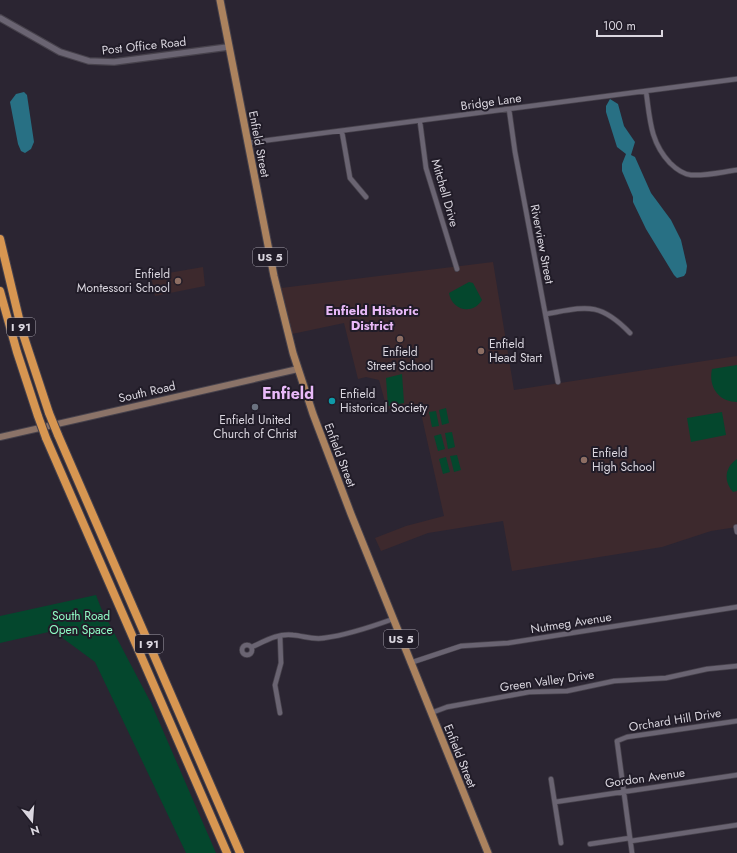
<svg xmlns="http://www.w3.org/2000/svg" width="737" height="853" viewBox="0 0 737 853" font-family="Jost,sans-serif">
<rect width="100%" height="100%" fill="#2b2532"/>
<path fill="#3d292d" d="M493,262L514,390L737,356V527L711,531L662,547L512,571L503,521L428,533L381,551L375,538L406,526L444,516L419,404L387,409L379,380L366,377L358,379L344,323L292,334L281,288Z
M203,267L205,286L155,296L151,276Z"/>
<path fill="#04472d" d="M469,282L473,283L482,300C473,315 452,311 449,293Z
M737,365V402C719,402 708,387 712,369Z
M402,374L404,403L388,406L386,378Z
M446,408L449,423L442,425L439,410Z
M436,411L439,426L432,427L429,412Z
M722,412L726,435L691,442L687,418Z
M452,432L455,447L448,449L445,433Z
M441,434L445,449L438,451L434,436Z
M457,455L461,470L454,472L450,456Z
M446,457L450,472L443,474L439,459Z
M737,459V491L733,492C723,481 725,467 737,459Z
M96,595L101,608L151,703L216,853H186L95,662L53,631L0,643V616Z"/>
<path fill="#287084" d="M24,92L27,95L34,142L31,149L25,153L21,151L18,144L10,102L16,94Z
M610,99L618,104L624,126L635,142L631,155L635,157L651,193L671,220L681,240L687,266L686,273L684,276L677,278L674,275L646,229L633,202V197L622,171V164L626,154L617,147L606,112V106Z"/>
<g fill="none" stroke-linecap="round" stroke-linejoin="round">
<g stroke="#47424c" stroke-width="6">
<path id="minor" d="M646,91C650,119 650,142 670,163C676,169 682,174 691,175C706,176 722,172 737,170
M509,109L515,152L558,382
M420,122L426,168L457,269
M342,132L350,178L366,197
M247,143L737,79
M546,314C586,307 599,301 630,333
M736,527L737,532
M280,636L281,663L275,685L280,713
M242 650a5 5 0 1 1 10 0a5 5 0 1 1-10 0Z
M252,647C265,641 278,633 293,635C304,636 313,640 324,638C347,635 371,627 393,619
M410,663L461,646L508,643L737,607
M431,713L447,707L529,692L567,691L614,681L666,678L707,669L737,666
M551,779L561,843
M555,802L737,775
M631,841L737,825
M590,844L630,838
M632,853L617,741L627,737L737,721"/>
</g>
<g stroke="#47424c" stroke-width="8">
<path id="tertiary" d="M0,18L60,52L89,61L114,62L228,47"/>
</g>
<g stroke="#47424c" stroke-width="8">
<path id="secondary" d="M0,437L298,369"/>
</g>
<g stroke="#47424c" stroke-width="9">
<path id="primary" d="M220,0L274,276L293,353L313,414L351,514L488,853"/>
</g>
<g stroke="#47424c" stroke-width="10">
<path id="motorway" d="M0,239L22,331L49,413
M0,291L17,352L38,416
M58,435L240,853
M46,438L227,853"/>
</g>
<use href="#minor" stroke="#6a6472" stroke-width="4.5"/>
<use href="#tertiary" stroke="#6a6472" stroke-width="5.5"/>
<use href="#secondary" stroke="#8b7368" stroke-width="6"/>
<use href="#primary" stroke="#ab825e" stroke-width="7"/>
<use href="#motorway" stroke="#d79651" stroke-width="8"/>
<g stroke="#47424c" stroke-width="10" stroke-linecap="butt">
<path id="motorway-bridge" d="M49,413L58,435
M38,416L46,438"/>
</g>
<use href="#motorway-bridge" stroke="#d79651" stroke-width="8"/>
</g>
<g fill="#8d6e63" stroke="#211c28" stroke-width="1.5">
<circle cx="178" cy="281" r="4"/>
<circle cx="400" cy="339" r="4"/>
<circle cx="481" cy="351" r="4"/>
<circle cx="584" cy="460" r="4"/>
</g>
<circle fill="#0f9aa8" stroke="#211c28" stroke-width="1.5" cx="332" cy="401" r="4"/>
<circle fill="#6b7280" stroke="#211c28" stroke-width="1.5" cx="255" cy="407" r="4"/>
<g text-anchor="middle" dominant-baseline="central" stroke-width="4" stroke-linejoin="round" paint-order="stroke">
<g fill="#211c28" stroke="#a29ea8" stroke-width="1">
<rect x="253" y="248" width="34" height="18" rx="3"/>
<rect x="7" y="318" width="28" height="18" rx="3"/>
<rect x="384" y="630" width="34" height="18" rx="3"/>
<rect x="135" y="635" width="28" height="18" rx="3"/>
</g>
<g font-size="11" font-weight="bold" fill="#dad6df">
<text x="270" y="257">US 5</text>
<text x="21" y="327">I 91</text>
<text x="401" y="639">US 5</text>
<text x="149" y="644">I 91</text>
</g>
<g font-size="12" fill="#dad6df" stroke="#211c28">
<text transform="translate(144 46) rotate(-6)">Post Office Road</text>
<text transform="translate(491 102) rotate(-8)">Bridge Lane</text>
<text transform="translate(259 144) rotate(79)">Enfield Street</text>
<text transform="translate(445 193) rotate(74)">Mitchell Drive</text>
<text transform="translate(542 244) rotate(79)">Riverview Street</text>
<text transform="translate(147 392) rotate(-13)">South Road</text>
<text transform="translate(340 455) rotate(69)">Enfield Street</text>
<text transform="translate(571 623) rotate(-9)">Nutmeg Avenue</text>
<text transform="translate(547 681) rotate(-8)">Green Valley Drive</text>
<text transform="translate(675 720) rotate(-9)">Orchard Hill Drive</text>
<text transform="translate(460 756) rotate(68)">Enfield Street</text>
<text transform="translate(645 778) rotate(-8)">Gordon Avenue</text>
</g>
<g font-size="12" fill="#dad6df" stroke="#211c28" text-anchor="start">
<text x="170" y="274" text-anchor="end">Enfield<tspan x="170" dy="14">Montessori School</tspan></text>
<text x="489" y="344">Enfield<tspan x="489" dy="14">Head Start</tspan></text>
<text x="400" y="352" text-anchor="middle">Enfield<tspan x="400" dy="14">Street School</tspan></text>
<text x="340" y="394">Enfield<tspan x="340" dy="14">Historical Society</tspan></text>
<text x="255" y="420" text-anchor="middle">Enfield United<tspan x="255" dy="14">Church of Christ</tspan></text>
<text x="592" y="453">Enfield<tspan x="592" dy="14">High School</tspan></text>
</g>
<g font-size="12" fill="#8ffac4" stroke="#211c28">
<text x="81" y="616">South Road<tspan x="81" dy="14">Open Space</tspan></text>
</g>
<g font-size="13" font-weight="bold" fill="#e9baf9" stroke="#211c28">
<text x="372" y="310">Enfield Historic<tspan x="372" dy="15">District</tspan></text>
</g>
<g font-size="16" font-weight="bold" fill="#e9baf9" stroke="#211c28">
<text x="288" y="393">Enfield</text>
</g>
</g>
<g transform="translate(32 821) rotate(163)" stroke="#211c28" stroke-width="3" paint-order="stroke">
<path d="M0-3L7 15L0 10L-7 15Z" fill="#dad6df"/>
<text y="-6" font-size="11" font-weight="bold" text-anchor="middle" fill="#dad6df">N</text>
</g>
<path d="M597 30v6h65v-6" fill="none" stroke="#dad6df" stroke-width="2"/>
<text x="603" y="30" font-size="12" fill="#dad6df" stroke="#211c28" stroke-width="3" paint-order="stroke">100 m</text>
</svg>
